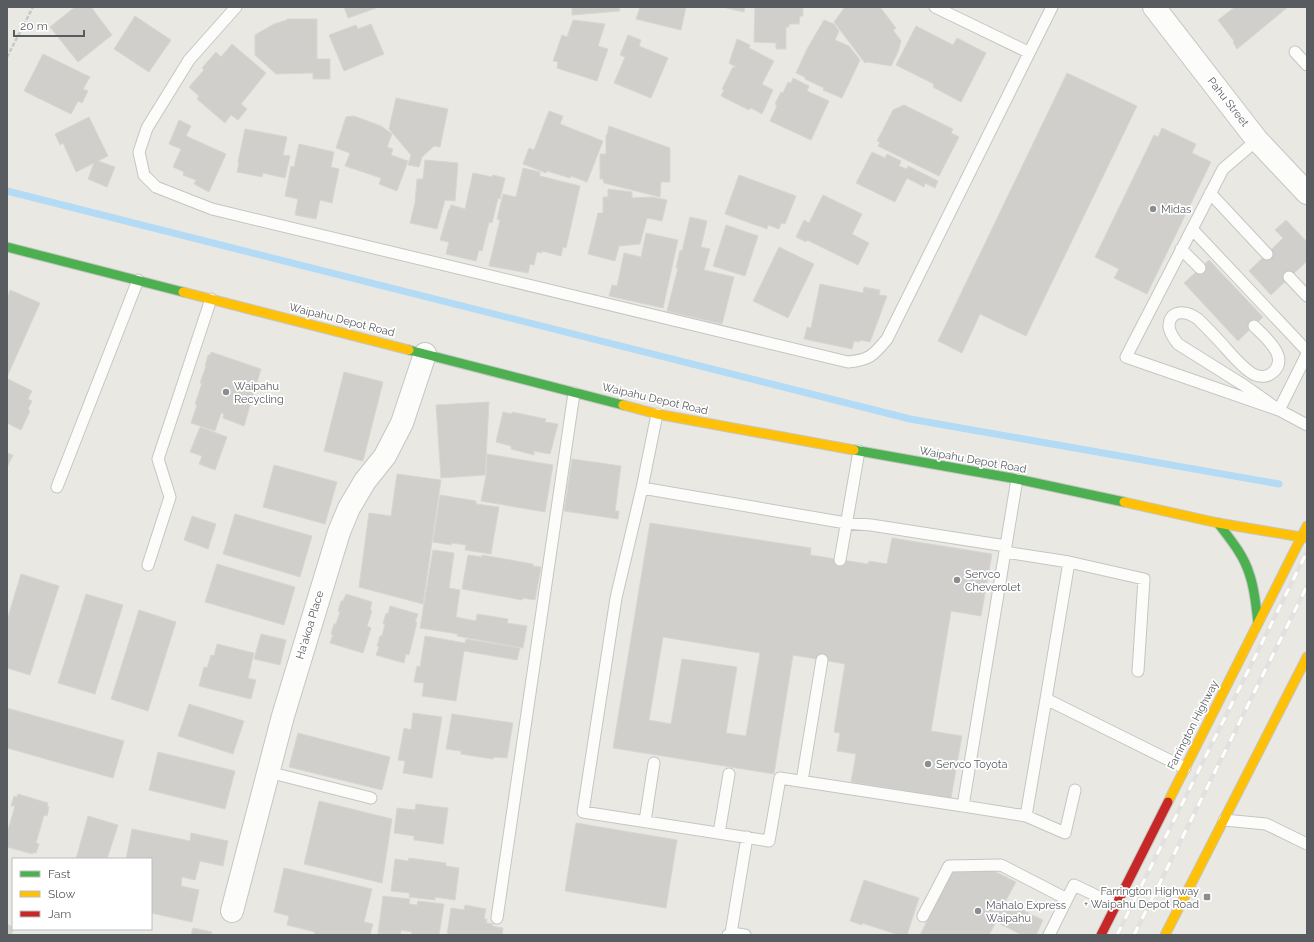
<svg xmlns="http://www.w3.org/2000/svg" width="1314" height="942" viewBox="0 0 1314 942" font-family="Raleway,sans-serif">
<rect width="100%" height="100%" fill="#e9e8e2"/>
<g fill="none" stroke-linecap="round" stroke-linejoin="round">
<path stroke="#b3dbf6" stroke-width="7" d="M7,191L910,419L1279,484"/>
</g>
<path fill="#d0cfcc" stroke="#d8d6d2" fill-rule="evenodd" d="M75,7H91L112,35L78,62L50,27Z
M344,7H379L348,18Z
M572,7H619L620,11L572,15Z
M640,7H686L681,30L636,19Z
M722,7H745L744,12Z
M755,7H803V16H800L799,24H789V27H786V49H776V43L754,42Z
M845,7H880L896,28L893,30L901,41L898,52L891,66L868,62L865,63L834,22Z
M1235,7H1288L1237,49L1233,42L1234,41L1218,20Z
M135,16L171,40L149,72L114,49Z
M287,19H317V59H330V79H313V73L276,74L255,55V35L274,24L287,20Z
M573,20L605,24L598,46L608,49L597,81L557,68L558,62L553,61L562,35L567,37Z
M824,20L834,24L839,31L835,40L849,46L860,60L842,98L823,90L824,88L805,79V77L796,73L807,49Z
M371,24L384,54L344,71L329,35L356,25L358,29Z
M916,26L953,45L957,38L986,53L961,102L933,87L934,84L896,65Z
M628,35L641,40L639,46L668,58L651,98L614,83L625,57L620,55Z
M737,39L750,45L749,48L774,61L762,84L773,90L762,114L751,108L749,110L721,96L724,90L722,89L733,67L735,68L736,67L729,63Z
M232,44L266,73L241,104L247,109L238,120L231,115L225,123L197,99L199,96L189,87L204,70L202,68L216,52L221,57Z
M43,54L90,77L83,89L88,91L82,103L78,101L71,114L24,91Z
M1067,73L1137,106L1026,336L980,314L962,353L938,341Z
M793,78L809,86L807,91L829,101L811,140L770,121L777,106L775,104L781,92L783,93L788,82L791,83Z
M396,98L448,109L440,147L434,146L422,157L419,167L408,165L411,155L389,129Z
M904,105L953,129L951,133L959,137L939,176L878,146L880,142L877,141L893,110Z
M549,111L563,116L560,124L603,141L587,182L571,176L570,178L547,171L546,173L523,164L529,148L534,150Z
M354,116L381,126L392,134L387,147L393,149L391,155L408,161L397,191L379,184L381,178L345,166L350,153L336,148L346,117Z
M89,117L108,156L98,161L115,167L107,187L88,179L94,163L76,172L63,143L60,145L55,134Z
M179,120L191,126L186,136L226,154L209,192L194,184L196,180L183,175L184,172L173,167L181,149L169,144Z
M609,126L670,148V182H661L660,197L604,183L603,179H600V154H606V135H607Z
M1162,128L1196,144L1192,153L1211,162L1147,294L1114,278L1119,269L1095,257L1154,135L1158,137Z
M245,129L287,137L283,155L290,156L285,178L263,173L262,177L237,172L239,163L238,162Z
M299,144L334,152L331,167L339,169L332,203L320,200L316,219L295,215L298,199L285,196L291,166L294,167Z
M872,152L885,158L887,154L901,161L899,166L907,169L908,166L938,181L935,188L925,183L924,187L907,178L895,202L856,183Z
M425,160L458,163L455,201L445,200L437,229L410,223L415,203L417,179H423Z
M523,168L540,172V176L580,186L566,248L563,247L561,256L542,251V253L537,252L534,265L530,264L528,273L489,266L500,220L497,219L503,194L516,197Z
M473,173L492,177L493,175L505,178L500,199L498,198L492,223L489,222L482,251L479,250L476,261L446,254L449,242L440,240L449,209H450L451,205L465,209Z
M739,175L796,196L785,224L781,223L779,229L768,225L767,229L725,214Z
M608,189L632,192V198L652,197L667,200L662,221L647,218L640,244L619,246L615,261L588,254L598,213H603V197H608Z
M823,195L862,214L852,234L869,243L858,265L807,240L806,242L796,237L804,220L809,223Z
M690,217L707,221L701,247L710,249L704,270L734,277L722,324L667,311L678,268H676L680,250L682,251Z
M1286,220L1307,242V264L1306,262L1271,295L1249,271L1283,238L1275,230Z
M726,225L758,236L745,276L713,266Z
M646,233L678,240L663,308L609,296L612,285L617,286L624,253L641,257Z
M779,247L814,264L788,318L753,301Z
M1209,260L1263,317L1238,341L1184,283Z
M820,284L863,293L864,287L880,290L879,295L887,296L870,342L860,340V342L854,341L852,349L804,339L807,327L811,328Z
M10,290L40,303L7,377V298Z
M211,352L261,369L244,426L223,418L224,414L221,413L215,431L191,423L197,405L195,404L202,383H200L206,366H205L208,355H210Z
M344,372L383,382L363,461L324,451Z
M8,379L32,391L28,399L32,401L28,409L30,411L21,430L7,423V381Z
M489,402L485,475L441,478L436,405Z
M503,412L512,414V412L546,419L545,422L558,424L550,454L534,451V455L511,449V446L496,442Z
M200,427L227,437L215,470L199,464L202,456L190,452Z
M7,453L13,455L7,467Z
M487,454L553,465L545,512L481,501L486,476Z
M572,459L621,466L615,511H619L618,519L564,511Z
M274,465L337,482L325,524L263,507Z
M397,474L441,480L423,604L359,587L369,513L391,516Z
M440,495L476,501V504L499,507L491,554L465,550L466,545L452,543L451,545L433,542Z
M235,514L312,536L300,577L223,554Z
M192,516L216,524L208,549L184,540Z
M650,523L811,548L810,555L868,564L869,561L887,564L892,538L992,554L981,616L951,611L931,731L962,736L951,798L851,782L856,754L837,751L840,733L834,732L845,664L793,655L774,774L613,748ZM663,637L760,653L746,736L726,733L737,667L682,659L671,724L649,720Z
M433,550L454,553L449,588L460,590L456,617L476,621L477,614L508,619L507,623L527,626L523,648L457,636L458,634L420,628Z
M468,555L482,557V555L533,564V566L541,567L535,600L523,598L522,600L462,589Z
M217,564L295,587L284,625L205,602Z
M21,574L59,586L30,675L7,668V620Z
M86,594L123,605L95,694L58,683Z
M346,594L372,602L370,610L372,611L367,626L371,628L363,653L330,643L333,635L331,634L334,624H336L340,612L338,611L341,601H343Z
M390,606L418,614L415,622H417L409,655L406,654L404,663L376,655L379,647L377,646L380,636H382L385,624H383L386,613L388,614Z
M139,610L176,622L148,711L111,699Z
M261,634L286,640L280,665L254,659Z
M425,636L465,643L466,639L520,648L517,660L464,651L456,701L422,696L424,683L414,682L417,666L420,667Z
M217,644L254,653L248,678L256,680L251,699L199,686L204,667L207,668L211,655L214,656Z
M189,704L244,721L233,754L178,736Z
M7,708L124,741L113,778L7,748Z
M413,713L442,717L432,778L403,773L405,761L398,760L404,728L411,730Z
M452,714L513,723L507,758L494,757L493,759L461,754V751L446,749Z
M298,733L390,757L382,790L289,767Z
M158,752L235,771L225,809L149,790Z
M18,794L48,803L47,806L49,807L47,816L44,815L36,843L39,844L36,853L33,852V854L7,847V833L15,806H11L14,796L17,797Z
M319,801L392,819L382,883L304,864Z
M416,804L448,808L443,844L414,840V836L394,833L397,808L415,810Z
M88,816L118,825L107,859H76Z
M576,823L677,840L666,908L565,891Z
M132,829L190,841L191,833L228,841L223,866L200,861L195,880L182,877L181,886L199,890L192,922L151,913V859H126Z
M409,858L446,863V866L459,868L455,900L435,897V900L409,897L410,893L391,891L395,859L408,861Z
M284,868L372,889L364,922L373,924L370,935H314L315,932L287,925L289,916L274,912Z
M952,871H994L1016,882L1005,902L1043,920L1036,935H1022L996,922L989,935H920Z
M864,880L919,898L907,935H899L862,923V925L850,921Z
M383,896L410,899L409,904L417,905L418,901L444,904L439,935H411L412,932L401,930L400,935L378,934Z
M465,905L486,909L484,919H487L486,923L493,924L492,926L503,928L502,935H447L451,908L464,910Z
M7,924L13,927L14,929L11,935H7Z
M193,928L212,932L211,935H191Z"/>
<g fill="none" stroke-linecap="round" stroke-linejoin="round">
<g stroke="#c5c5c3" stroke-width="13">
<path id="lane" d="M236,7L189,60L147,128L139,152L144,175L156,187L212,209L848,362C869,360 873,356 887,339L1052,7
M935,7L1028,52
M1295,52L1307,65
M1257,140L1223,169L1126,357L1279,410
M1210,193L1267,254
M1192,229L1307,351
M1181,249L1200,268
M1289,277L1307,296
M1254,326C1265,337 1291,358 1272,373C1267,377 1260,377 1255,375C1244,370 1231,354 1223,345C1215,336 1206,327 1198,319C1187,311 1169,308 1169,327C1170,333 1174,339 1178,344L1245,386L1279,410L1307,425
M1279,410L1307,354
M657,414L642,488L846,523L871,525L1006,546
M1017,479L963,806L1026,816L1046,699
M57,487L138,280
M642,488L616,598L583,812L769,841L780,778L963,806
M1005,552L1069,562L1144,579L1138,671
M840,560L859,451
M1069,562L1046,699L1185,768
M148,565L170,497L158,459L211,299
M268,772L371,798
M802,781L822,660
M1026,816L1065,833L1075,790
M1224,820L1266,824L1307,844
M645,821L654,763
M719,833L729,774
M923,916L949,866L1001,865L1067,899
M497,918L574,393
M728,935L731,933L747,837
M730,935L731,933L745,935
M1049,935L1074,885L1116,905"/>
</g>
<g stroke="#c5c5c3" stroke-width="24">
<path id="street" d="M1154,7L1257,140L1307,193
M232,911L283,716L339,532L349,508L365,481L385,456L402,423L425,354"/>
</g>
<g stroke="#c5c6c4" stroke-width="11">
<path id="fast" d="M7,247L183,292
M409,350L623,405
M854,450L1017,479L1124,502
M1218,523C1230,539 1243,554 1249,573C1255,589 1256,607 1258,623"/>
</g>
<g stroke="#c5c6c4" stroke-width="11">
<path id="slow" d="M183,292L409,350
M623,405L657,414L854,450
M1124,502L1218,523L1307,538
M1168,802L1307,526
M1165,935L1307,657"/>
</g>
<g stroke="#c5c6c4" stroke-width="11">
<path id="jam" d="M1101,935L1168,802"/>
</g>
<path stroke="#c4cac7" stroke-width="2.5" stroke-dasharray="4 2" stroke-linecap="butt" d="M7,57L33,7"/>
<use href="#lane" stroke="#fcfcfb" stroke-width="11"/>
<use href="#street" stroke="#fcfcfb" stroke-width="22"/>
<use href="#fast" stroke="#4caf50" stroke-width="9"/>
<use href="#slow" stroke="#ffc107" stroke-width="9"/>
<use href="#jam" stroke="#c62828" stroke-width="9"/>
<g stroke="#e1e1e0" stroke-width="4.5">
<path id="rail" d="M1117,935L1307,552
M1134,935L1307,586"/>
</g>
<use href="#rail" stroke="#fff" stroke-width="3" stroke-dasharray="9" stroke-linecap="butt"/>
</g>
<g fill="#8b8d8e" stroke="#fff" stroke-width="1.5">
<circle cx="1153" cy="209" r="4"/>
<circle cx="226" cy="392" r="4"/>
<circle cx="957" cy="580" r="4"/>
<circle cx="928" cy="764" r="4"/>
<rect x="1203" y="893" width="8" height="8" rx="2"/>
<circle cx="978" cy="911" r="4"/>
</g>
<g text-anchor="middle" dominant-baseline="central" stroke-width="3.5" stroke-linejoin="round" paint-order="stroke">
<g font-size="11" fill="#585c61" stroke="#fff">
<text transform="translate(1228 102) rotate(52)">Pahu Street</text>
<text transform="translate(342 320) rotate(14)">Waipahu Depot Road</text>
<text transform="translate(655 399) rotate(13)">Waipahu Depot Road</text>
<text transform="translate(973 460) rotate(10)">Waipahu Depot Road</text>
<text transform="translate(310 625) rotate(-73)">Ha'akoa Place</text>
<text transform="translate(1193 725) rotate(-63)">Farrington Highway</text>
</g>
<g font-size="11" fill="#585c61" stroke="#fff" text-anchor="start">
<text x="1161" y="209">Midas</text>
<text x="234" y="386">Waipahu<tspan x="234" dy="13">Recycling</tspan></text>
<text x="965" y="574">Servco<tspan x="965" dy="13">Cheverolet</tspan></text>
<text x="936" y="764">Servco Toyota</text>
<text x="1199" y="891" text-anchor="end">Farrington Highway<tspan x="1199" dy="13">+ Waipahu Depot Road</tspan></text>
<text x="986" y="905">Mahalo Express<tspan x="986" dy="13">Waipahu</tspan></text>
</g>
</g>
<rect width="1314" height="942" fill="none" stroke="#585c61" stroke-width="16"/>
<rect x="12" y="858" width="140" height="72" fill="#ffffff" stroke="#bcbec0"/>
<rect x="20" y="871" width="20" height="6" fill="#4caf50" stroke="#bcbec0"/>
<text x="48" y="878" font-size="12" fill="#585c61">Fast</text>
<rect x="20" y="891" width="20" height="6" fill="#ffc107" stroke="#bcbec0"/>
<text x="48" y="898" font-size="12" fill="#585c61">Slow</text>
<rect x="20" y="911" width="20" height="6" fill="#c62828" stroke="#bcbec0"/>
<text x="48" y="918" font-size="12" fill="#585c61">Jam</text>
<path d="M14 30v6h70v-6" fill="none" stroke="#585c61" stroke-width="2"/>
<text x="20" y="30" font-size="12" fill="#585c61" stroke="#ffffff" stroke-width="3" paint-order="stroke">20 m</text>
</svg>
